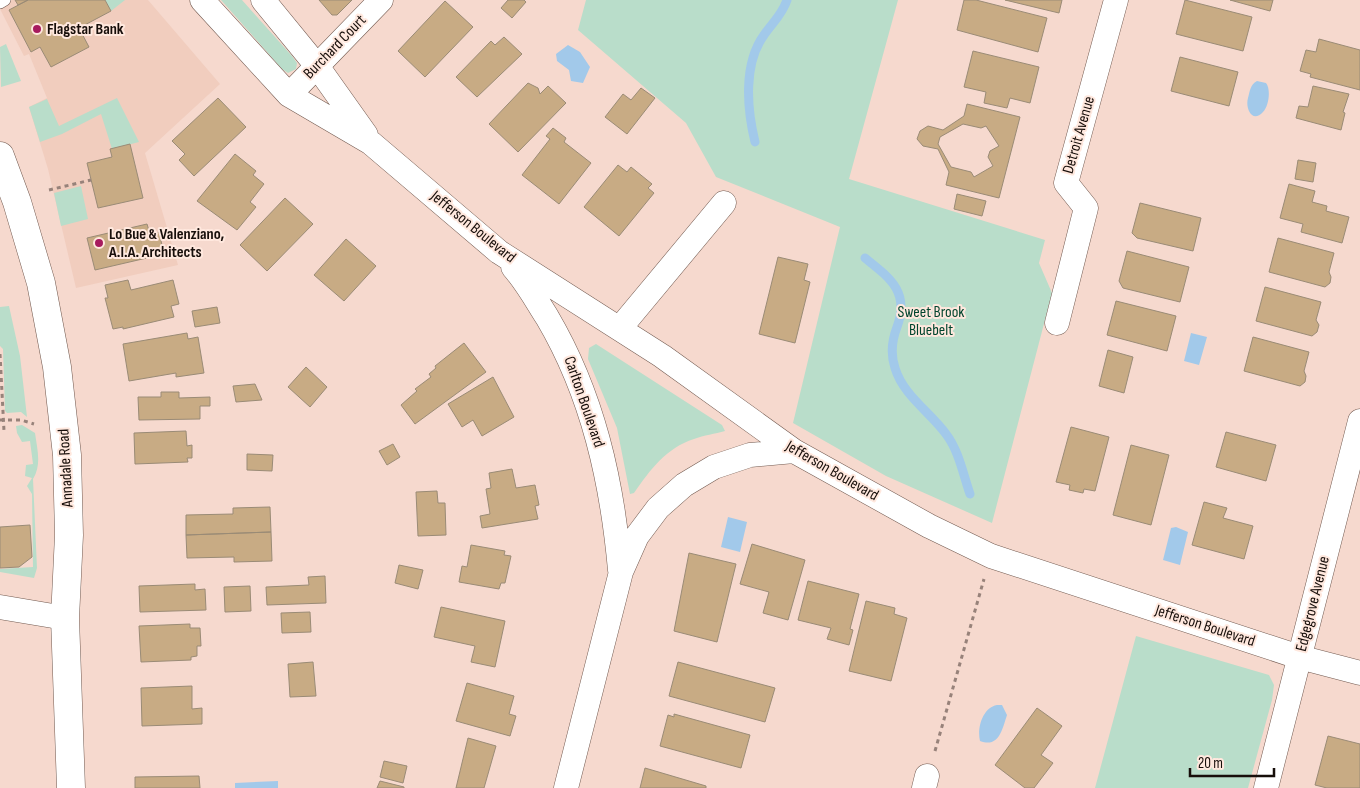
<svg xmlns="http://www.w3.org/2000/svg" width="1360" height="788" viewBox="0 0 1360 788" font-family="'Sofia Sans Condensed',sans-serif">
<rect width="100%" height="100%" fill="#f6d9ce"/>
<path fill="#f1cdbe" d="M0,0H148L220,84L145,153L178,265L76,288L48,169L29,107L47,98L29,54L24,56L0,9Z"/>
<path fill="#b9ddca" d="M105,0H125L111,11Z
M221,0H242L292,56L297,63L296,69L288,73L282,69Z
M586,0H898L849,179L1045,240L1039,263L1052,293L992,523L886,476L793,423L840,227L716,177L686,123L578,30Z
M6,44L21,81L1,87L0,47Z
M117,98L139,142L112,149L101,114L62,134L40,142L29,107L47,99L59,126Z
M81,186L88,219L61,226L54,193Z
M9,306L20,356L27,417L21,412L7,413L5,411L3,349L0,346V307Z
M596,344L722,425L725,431C715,434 704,435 694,439C666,448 650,470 634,493L630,494L617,428L588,359L589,348Z
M22,425L35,433C37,448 42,465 33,479L37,568L34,578L0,572V569L33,567L32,494L27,486L32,478L25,476L26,465L33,464L30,441L22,442L17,433L16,426Z
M1136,636L1269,675L1274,685L1272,700L1248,788H1095Z"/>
<path fill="#a2c9ea" d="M568,45L580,52L590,67L583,83L571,81L569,70L557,61L556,54Z
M1257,81L1266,83C1271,89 1269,106 1263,112C1252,124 1245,108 1248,98C1250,91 1250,85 1257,81Z
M1191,333L1207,337L1199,365L1184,361Z
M728,517L747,522L740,552L721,547Z
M1176,527L1188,532L1180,565L1163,560L1171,528Z
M997,705H1002L1007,715C1002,730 999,748 980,741C977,729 982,708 997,705Z
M278,781V788H235V783Z"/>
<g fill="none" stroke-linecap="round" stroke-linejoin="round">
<path stroke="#a2c9ea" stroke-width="9" d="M755,142C747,109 743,64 764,35C772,23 782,15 787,0
M865,258C890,278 910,292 897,327C892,340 890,353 895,368C903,395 930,412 946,434C959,451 963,474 970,494"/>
</g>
<path fill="#c8ab84" stroke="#9a8b76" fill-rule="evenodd" d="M15,0H28L18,5Z
M28,0H105L111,11L79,28L89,47L51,67L40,47L31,52L9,10Z
M319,0H352L337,15H332Z
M508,0H524L526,2L512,18L501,8Z
M964,0H976L1047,18L1038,52L957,30Z
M1005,0H1062L1059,13Z
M1185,0L1252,17L1243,51L1176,34Z
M1230,0H1273L1270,11Z
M445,1L473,27L425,77L398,51Z
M504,37L522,54L477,97L456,77L491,41L495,45Z
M1319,39L1360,50V90L1310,77L1311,74L1300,71L1306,50L1316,52Z
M973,51L1039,67L1030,103L1010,98L1007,108L984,103L986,92L964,87Z
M1180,57L1238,72L1229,106L1171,91Z
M528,83L538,88L540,94L548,86L566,103L518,152L489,124Z
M1313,86L1349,94L1343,112L1345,113L1341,130L1296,118L1299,106L1308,107Z
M641,88L655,98L627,134L605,117L623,94L631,100Z
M218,98L246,127L194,176L179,160L185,154L172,141Z
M967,104L1020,117L999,198L946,185L949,172L938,149L923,146L917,139L920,131L928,126L943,130L964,116ZM963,124L981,128L986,126L999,146L990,151L988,157L993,166L974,177L971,172L951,167L938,144L940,137Z
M553,128L566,138L564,142L591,163L559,204L522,175L550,139L546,136Z
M130,144L143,198L98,208L87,163L112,157L110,149Z
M235,154L256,171L253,175L264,184L250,202L256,207L237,230L197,201Z
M1298,160L1316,163L1313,182L1295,179Z
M618,165L627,172L631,167L652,184L648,188L654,193L619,236L584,207Z
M1289,184L1315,191L1312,202L1327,206L1326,211L1349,217L1342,243L1301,232L1303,224L1280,218Z
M957,194L986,201L982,216L954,209Z
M285,198L313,224L267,271L240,245Z
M1140,203L1201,218L1193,251L1137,238L1132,233Z
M147,224L150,234L159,232L164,254L95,270L87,238Z
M1278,238L1334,253L1329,272L1331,277L1330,283L1325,287L1269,272Z
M346,239L376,266L344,301L314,275Z
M1127,251L1189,267L1180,302L1123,288L1119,281Z
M778,257L808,264L804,280L810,282L795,343L759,334Z
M128,280L131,290L173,280L179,304L171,306L174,317L123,329V327L113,329L105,298H108L105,285Z
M1265,287L1321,302L1316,320L1319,325L1317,332L1312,336L1256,321Z
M1116,301L1176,316L1167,351L1107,335Z
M217,307L220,323L195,327L192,311Z
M187,333L188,339L198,337L204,373L176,377V373L129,381L123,344Z
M1253,337L1309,352L1304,371L1306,376L1305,382L1300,386L1244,371Z
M464,343L486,372L415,424L401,405L417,391L415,389L431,377L429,374L436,368L435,366Z
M1108,350L1133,357L1124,393L1099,386Z
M306,367L327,387L310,407L288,387Z
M493,377L514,417L482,436L473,420L462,427L448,404Z
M255,384L262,400L236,402L233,386Z
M161,392H179V398L210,397V406H200V419L139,420L138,397H161Z
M1071,427L1109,437L1095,491L1084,489L1083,493L1069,490L1070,485L1056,482Z
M186,431L187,446L192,445V458H187L188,462L135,464L134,433Z
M1226,432L1276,445L1266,481L1216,467Z
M393,444L400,457L387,465L379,451Z
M1131,445L1169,455L1151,525L1113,515Z
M247,454L273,455L272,471L247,470Z
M512,469L516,488L535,485L539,505L535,506L538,519L482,528L480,516L490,514L486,489L491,488L489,473Z
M437,491L438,503H445L446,535L418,536L416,492Z
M1204,502L1227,508L1223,518L1253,526L1244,559L1192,545Z
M270,507L271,532L186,535V515L233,514V508Z
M30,525L32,557L19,567L0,568V527Z
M271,532L272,561L234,562V557L187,558L186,535Z
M752,544L805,560L788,620L763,613L769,592L740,584Z
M471,545L505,551L504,555L511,556L505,583H501L499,589L459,582L462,566L467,567Z
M689,553L736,564L717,642L674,631Z
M399,565L423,570L418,589L395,583Z
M325,576L326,603L267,605L266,587L309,585L308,577Z
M808,581L859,594L850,629L853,630L849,645L827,639L831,628L798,620Z
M195,584V590L205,589L206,610L140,612L139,586Z
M250,586L251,611L225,612L224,587Z
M866,601L895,608L894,614L907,618L891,681L849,671Z
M441,607L505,621L495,667L471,662L475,646L434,637Z
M310,612L311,632L282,633L281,613Z
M190,624V628H200L201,646H197V656L191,657V660L141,662L139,626Z
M313,662L316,696L290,697L288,664Z
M678,662L775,688L765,722L669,696Z
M467,683L514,696L509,714L516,716L510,736L456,721Z
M192,686V709L202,708V724L142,726L141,688Z
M1037,708L1062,726L1041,755L1053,763L1034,788H1025L995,765Z
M674,714L750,735L741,768L660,746L668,715L674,717Z
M1328,736L1360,744V788H1327L1315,785Z
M468,738L496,746L484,788H456Z
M384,761L407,766L403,783L380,777Z
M645,768L706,786V788H640Z
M199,776L200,788H135V777Z
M380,781L404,787V788H377Z"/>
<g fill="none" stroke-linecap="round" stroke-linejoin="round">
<g stroke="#725a50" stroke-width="12">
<path id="lane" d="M0,3L5,0"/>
</g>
<g stroke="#725a50" stroke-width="25">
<path id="street" d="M202,0L289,95L371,143L499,252L662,356L794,451L929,526L991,556L1299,657L1360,673
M263,0L317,66L366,135
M289,95L381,0
M513,267C527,283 536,300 547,317C593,395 612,481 620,570
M1057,323L1086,208L1066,183L1116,0
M620,328L724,203
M0,607L65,618
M566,788L621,572L637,536L658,508L684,485L714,467L750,455L794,451
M924,788L927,776
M1266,788L1360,421"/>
</g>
<g stroke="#725a50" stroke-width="29">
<path id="secondary" d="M0,156L17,202L41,283L57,367L67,455L69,535L65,618L71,788"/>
</g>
<path stroke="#97827a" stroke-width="3" stroke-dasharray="4 4" stroke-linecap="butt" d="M49,190L91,180
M0,354L4,431
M0,420H21L34,424
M935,751L984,579"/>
<use href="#lane" stroke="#fff" stroke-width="11"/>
<use href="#street" stroke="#fff" stroke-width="24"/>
<use href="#secondary" stroke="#fff" stroke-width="28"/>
</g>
<g fill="#a71b5e" stroke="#ffe8de" stroke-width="2">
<circle cx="37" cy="29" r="5"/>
<circle cx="99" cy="243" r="5"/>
</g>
<g text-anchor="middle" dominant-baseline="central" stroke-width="4" stroke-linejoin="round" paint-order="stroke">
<g font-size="16" font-weight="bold" fill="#170e0a" stroke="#ffe8de" text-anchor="start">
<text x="47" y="29">Flagstar Bank</text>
<text x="109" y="234">Lo Bue &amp; Valenziano,<tspan x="109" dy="18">A.I.A. Architects</tspan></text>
</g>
<g font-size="16" fill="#170e0a" stroke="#ffe8de">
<text transform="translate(335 47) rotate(-46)">Burchard Court</text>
<text transform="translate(1079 135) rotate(-74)">Detroit Avenue</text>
<text transform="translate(473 227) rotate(39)">Jefferson Boulevard</text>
<text transform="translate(584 402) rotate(71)">Carlton Boulevard</text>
<text transform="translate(66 468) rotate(-93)">Annadale Road</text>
<text transform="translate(832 471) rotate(30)">Jefferson Boulevard</text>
<text transform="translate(1313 604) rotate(-76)">Edgegrove Avenue</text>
<text transform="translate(1205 626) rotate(18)">Jefferson Boulevard</text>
</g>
<g font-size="16" fill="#00442d" stroke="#ffe8de">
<text x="931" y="312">Sweet Brook<tspan x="931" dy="18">Bluebelt</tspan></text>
</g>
</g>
<path d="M1190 768v8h84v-8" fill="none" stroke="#170e0a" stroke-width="2.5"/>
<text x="1198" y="768" font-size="15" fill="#170e0a" stroke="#ffe8de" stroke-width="4" paint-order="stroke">20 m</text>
</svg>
